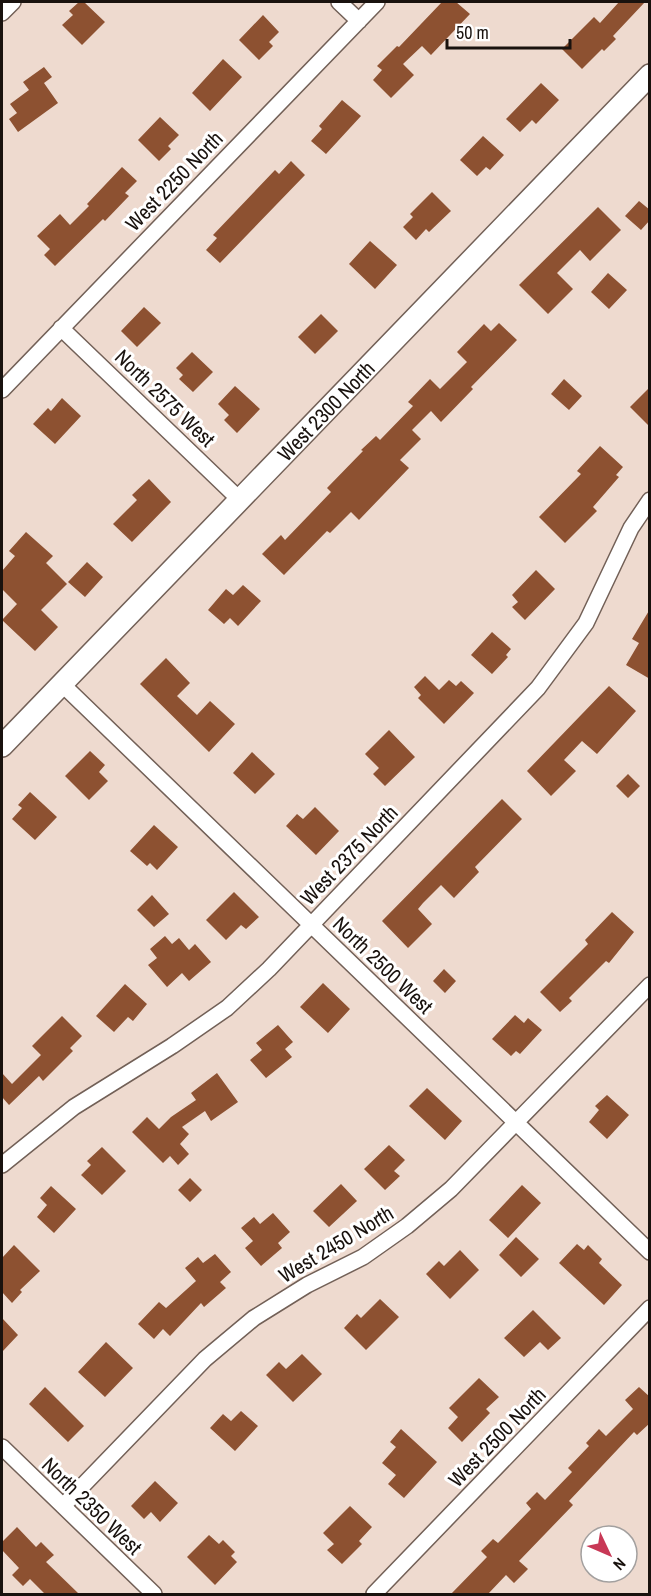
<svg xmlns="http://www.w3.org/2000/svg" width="651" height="1596" viewBox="0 0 651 1596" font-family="'Archivo Narrow',sans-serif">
<rect width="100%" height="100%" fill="#eedacf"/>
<path fill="#8d5131" d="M79,2H84L105,22L82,45L62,25L73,15L69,11Z
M442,2H456L470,14L431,55L422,46L403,64L414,75L391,98L373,80L382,70L377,66L397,46L399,47Z
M619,2H645L613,36L616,39L604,51L602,49L582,69L562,49L594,17L600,23Z
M263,15L279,32L269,42L273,46L259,60L239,40Z
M223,59L242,77L210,111L192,93Z
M44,67L52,77L44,83L58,103L18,132L9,119L17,113L10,104L29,90L23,82Z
M541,83L559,100L536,124L532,120L520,132L506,119Z
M342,100L361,116L326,154L311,141L322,129L319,126Z
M160,117L179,135L168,146L171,149L159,161L138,140Z
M483,136L504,155L490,170L486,167L477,176L460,160Z
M291,161L305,175L220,263L206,250L217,238L213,235L275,170L279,174Z
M122,167L137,181L125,193L129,196L105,221L103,219L55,266L44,255L50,249L37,236L60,214L70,225L89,206L87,204Z
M432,192L451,211L429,232L426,229L416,240L403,227L413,217L410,214Z
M639,201L650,210V220L641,230L625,216Z
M598,207L621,230L590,261L580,250L557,273L573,289L548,314L519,285Z
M370,241L397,265L375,289L349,264Z
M608,273L627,290L609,309L591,292Z
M144,307L161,323L137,347L121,331Z
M321,314L338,331L315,354L298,337Z
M499,323L517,340L471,387L473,389L441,422L431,411L412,430L421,439L400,460L409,468L359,520L351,512L330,533L327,531L284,575L262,554L281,535L285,540L310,514L331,492L327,488L363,451L361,450L376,436L380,440L413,406L408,402L430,379L440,389L467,362L457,352L484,324L491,331Z
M192,352L213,372L193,392L179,379L183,375L176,368Z
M564,379L582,396L569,410L551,394Z
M235,386L260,409L237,433L224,420L229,415L218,404Z
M650,387V427L630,407Z
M62,398L81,416L55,444L33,424L48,408L51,411Z
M600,446L623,467L616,475L619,477L593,507L597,511L565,543L539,517L581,474L577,471Z
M149,479L171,502L132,542L113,524L137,500L132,495Z
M26,532L53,556L46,563L67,584L41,610L58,627L35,651L2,620L17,604L2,589V571L15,556L9,551Z
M87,562L103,577L85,597L68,582Z
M536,570L555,589L525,620L512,607L518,602L512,595Z
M243,585L261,601L238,626L230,618L224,624L208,610L226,589L233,595Z
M650,609V679L626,665L639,643L632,639Z
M492,632L511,649L506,655L508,657L492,674L471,655Z
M166,658L190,683L177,696L197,715L210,701L235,724L209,752L140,684Z
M425,676L439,690L449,680L456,686L461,681L474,693L444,724L418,698L421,695L414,687Z
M609,686L636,711L597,754L582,741L564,760L576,771L551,796L527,771Z
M389,730L415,757L385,786L373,774L379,768L365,754Z
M90,751L105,765L99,772L108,781L89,800L65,776Z
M252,752L275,774L255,794L233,773Z
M628,774L640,786L628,798L616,786Z
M30,792L57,817L35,840L12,819L22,808L18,805Z
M502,799L522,819L475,867L479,872L454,898L441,885L423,903L418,909L432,924L408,948L382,921Z
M315,807L339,831L316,855L286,826L297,814L303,819Z
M154,825L178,847L157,870L150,863L147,866L130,851Z
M234,892L259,917L246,929L241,925L226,940L206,920Z
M152,895L169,914L154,927L137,910Z
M612,912L634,932L609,963L606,961L569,998L572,1001L560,1012L540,992L588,944L585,940Z
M165,936L172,944L179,938L189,950L195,944L211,962L189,981L182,973L167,987L148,965L157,958L150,949Z
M444,969L456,981L445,993L433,981Z
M323,983L350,1009L328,1033L300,1007Z
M125,984L147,1004L133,1021L128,1017L114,1032L96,1016Z
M515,1015L524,1023L528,1018L542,1030L520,1054L516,1051L511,1056L492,1039Z
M62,1016L82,1036L70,1048L73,1051L43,1081L39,1076L9,1105L2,1097V1073L12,1084L41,1055L32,1046Z
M278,1025L293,1042L285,1049L292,1057L266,1078L250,1060L262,1050L256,1043Z
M217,1073L238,1102L211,1121L205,1111L182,1127L189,1134L180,1144L189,1154L178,1165L170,1156L163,1163L132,1132L147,1117L159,1129L171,1117L196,1100L191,1093Z
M427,1088L462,1121L445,1140L409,1106Z
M607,1095L629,1115L607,1139L589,1122L599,1110L595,1106Z
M389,1145L405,1160L394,1171L400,1176L385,1190L364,1169Z
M102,1147L126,1171L102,1195L81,1175L91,1165L87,1161Z
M190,1178L202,1190L190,1202L178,1190Z
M341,1184L357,1201L329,1227L313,1211Z
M522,1185L541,1203L508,1238L489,1220Z
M51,1186L76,1209L54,1233L37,1217L47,1205L40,1198Z
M273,1213L290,1232L278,1243L282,1248L261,1266L245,1248L253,1241L241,1228L254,1217L260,1224Z
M516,1237L539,1259L521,1277L499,1255Z
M577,1244L584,1250L588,1245L602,1259L599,1263L622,1285L604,1305L559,1263Z
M14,1245L40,1271L20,1290L22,1292L12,1303L2,1292V1258Z
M460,1250L479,1270L450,1299L426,1274L439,1261L444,1266Z
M215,1254L231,1272L220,1282L226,1288L204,1307L201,1303L170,1336L163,1329L154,1339L138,1324L159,1302L166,1308L196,1281L185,1268L198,1257L203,1263Z
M380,1299L399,1317L366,1350L344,1328L357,1314L361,1318Z
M533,1310L561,1338L548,1350L540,1342L524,1357L504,1338Z
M2,1318L18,1335L2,1352Z
M106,1342L133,1368L105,1397L78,1372Z
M302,1354L322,1374L293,1402L266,1375L279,1362L286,1369Z
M479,1378L499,1397L486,1409L490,1413L462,1442L448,1428L458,1417L449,1408Z
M45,1387L84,1426L68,1442L29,1404Z
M639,1387L650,1397V1423L637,1435L634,1432L569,1501L573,1505L519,1561L528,1569L514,1583L506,1575L488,1594H451L487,1557L481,1551L493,1539L498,1543L531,1509L526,1503L537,1492L545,1500L572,1472L568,1468L589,1446L586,1443L599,1429L606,1436L633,1409L625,1400Z
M241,1411L258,1426L235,1451L210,1428L223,1414L231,1421Z
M401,1429L437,1462L404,1498L388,1484L396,1475L382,1463L396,1447L390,1442Z
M155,1481L178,1503L160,1522L151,1512L144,1519L131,1506Z
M350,1506L372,1527L359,1541L362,1544L342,1564L327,1550L334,1544L323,1533Z
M17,1527L36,1547L41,1542L54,1555L46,1562L79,1594H45L30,1579L23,1586L12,1575L19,1568L2,1550V1542Z
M209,1535L219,1544L223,1540L235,1552L231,1556L237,1562L215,1585L187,1557Z"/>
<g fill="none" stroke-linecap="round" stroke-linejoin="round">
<g stroke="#726057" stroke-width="18">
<path id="street" d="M339,2L359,21
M2,13L13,2
M61,328L239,499
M2,390L377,2
M62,684L650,1252
M2,1165L74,1107L172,1046L227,1008L269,969L538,688L586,623L631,528L650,500
M2,1447L154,1594
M63,1506L205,1359L254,1318L307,1285L363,1257L407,1226L451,1189L650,985
M374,1594L650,1308"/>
</g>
<g stroke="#726057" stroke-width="24">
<g id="secondary">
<path id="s1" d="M2,746L650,75"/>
</g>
</g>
<use href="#street" stroke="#fff" stroke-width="15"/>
<use href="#secondary" stroke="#fff" stroke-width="21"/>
</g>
<g text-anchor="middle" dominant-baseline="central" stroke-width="6" stroke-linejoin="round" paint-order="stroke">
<g font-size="21" fill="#19120e" stroke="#fff">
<text transform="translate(174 181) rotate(-46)">West 2250 North</text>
<text transform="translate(165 398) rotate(44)">North 2575 West</text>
<text stroke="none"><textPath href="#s1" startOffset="466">West 2300 North</textPath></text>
<text transform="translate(349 855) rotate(-46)">West 2375 North</text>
<text transform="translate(383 965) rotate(44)">North 2500 West</text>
<text transform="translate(336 1244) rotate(-31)">West 2450 North</text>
<text transform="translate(497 1437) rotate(-46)">West 2500 North</text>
<text transform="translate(92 1506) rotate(44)">North 2350 West</text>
</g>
</g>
<rect width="651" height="1596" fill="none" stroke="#19120e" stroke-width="6"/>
<g transform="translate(609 1554) rotate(134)"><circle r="28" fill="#ffffff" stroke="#a3a09f" stroke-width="1.5"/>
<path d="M0-4.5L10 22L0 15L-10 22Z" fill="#c83856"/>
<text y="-9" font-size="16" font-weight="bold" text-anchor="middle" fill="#19120e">N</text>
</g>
<path d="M447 39v9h123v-9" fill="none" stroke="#19120e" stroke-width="3"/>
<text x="456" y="39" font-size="18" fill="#19120e" stroke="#ffffff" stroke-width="4.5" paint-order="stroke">50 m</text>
</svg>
